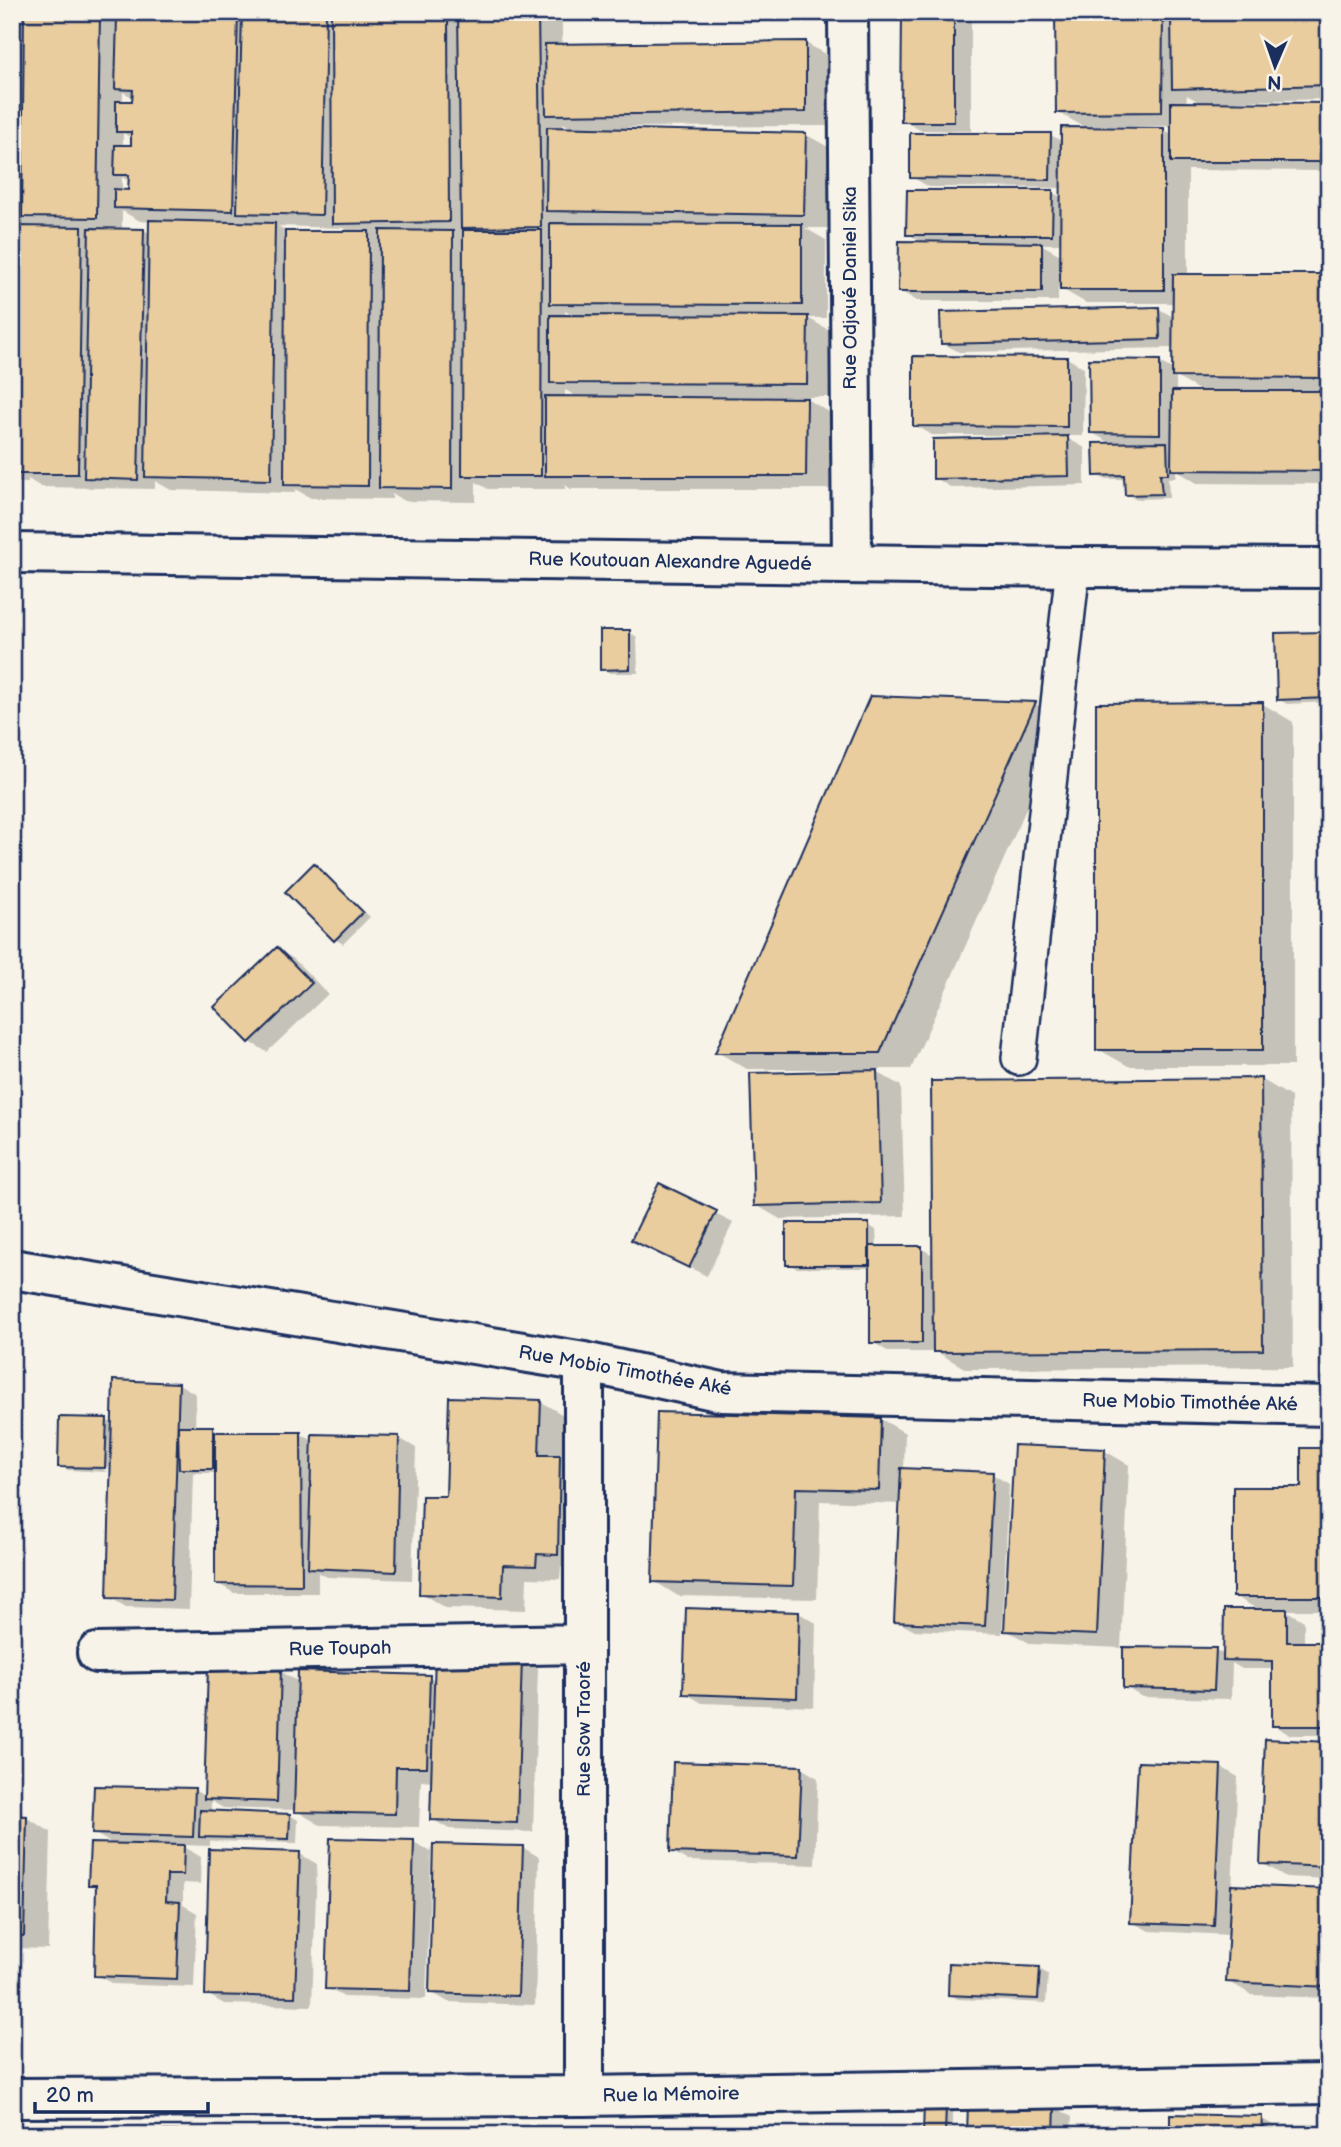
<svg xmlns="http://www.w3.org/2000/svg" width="1341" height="2147" viewBox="0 0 1341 2147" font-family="'Balsamiq Sans',sans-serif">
<rect width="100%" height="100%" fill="#f7f3e8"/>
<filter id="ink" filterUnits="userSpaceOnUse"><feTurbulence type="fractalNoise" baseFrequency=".0143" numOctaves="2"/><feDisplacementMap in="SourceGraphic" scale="14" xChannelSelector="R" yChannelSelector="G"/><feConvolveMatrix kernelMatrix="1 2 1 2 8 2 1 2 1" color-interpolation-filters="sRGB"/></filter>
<g filter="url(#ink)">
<path fill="#0003" fill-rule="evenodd" d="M12,12H124V19H135L134,12H562V45L806,43L830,57V126L626,127V131L805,134L830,148L828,228H805L826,240V318H808L832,332V397H803L831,413L830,489H571L565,485V489H488L476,482V502L405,501L392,494V499L311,498L295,489V493L171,490L155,481V489L41,487L28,479V483H12V476H20V473H12ZM123,92L134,98V103H123ZM563,123L575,130L563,129ZM123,133L133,139V147H123ZM122,177L130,182V191H122ZM122,211L140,221L151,222V234L144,230H122ZM278,226L343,228L351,232H289ZM565,311L575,317H565ZM565,390L580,398H565Z
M903,12H971V131L920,130L903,121Z
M1057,12H1187V16H1209V12H1196H1329V99L1236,101V104L1329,105V171L1188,170V276H1329V484L1197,483L1176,470V477L1168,478L1169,498L1135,499L1127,494L1126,479H1104L1096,475L1112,444L1091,432L1159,362L1174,370V348L959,352L942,343L1159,309L1175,318V303H1086L1058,287V301H917L900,291L924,243L908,234L1052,192L1062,198V188L929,187L912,177L1051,135L1063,142L1088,129L1057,112ZM1187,95L1202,104H1186ZM1092,126H1173V135L1163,130L1092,129ZM1041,244H1062V256ZM1176,377L1204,393H1176Z
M1067,358L1084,368L1083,436H1063L1085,448V485L952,488L935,478L1044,439V435H932L915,425Z
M629,632L637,637L638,673H610L602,669Z
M1326,633L1329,635V702L1287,704L1278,699Z
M871,698L1035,704L1065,721L911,1069H872L901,1086L905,1216L780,1219L756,1205L841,1073V1069H747L717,1052Z
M1263,704L1293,722V1066H1128L1098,1049Z
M314,865L322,870L370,917L343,944L335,939Z
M277,949L294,959L328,994L267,1052L250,1042Z
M1261,1079L1291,1097L1293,1367L966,1369L937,1352H889L872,1342V1268H796L788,1264L868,1225L876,1230L877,1248H921L934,1256Z
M660,1186L733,1223L707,1276L651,1249Z
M179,1384L196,1394L195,1428H213L221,1432L301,1434L313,1441L399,1438L416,1448L412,1580L327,1577L318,1572V1593H234L217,1583V1473H193L189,1609L126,1607L109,1597L112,1470L98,1462L96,1465L107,1472L68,1470L60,1466L106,1420L113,1424Z
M541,1402L565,1416L564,1459L584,1471L582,1568L561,1567L560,1579L527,1578L526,1610L445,1608L421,1593L448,1498Z
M881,1419L905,1433L904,1470L992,1474L1009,1484L1002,1634L913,1630L896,1621L902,1504L820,1501L817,1599L678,1596L654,1581Z
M1329,1449V1610H1285L1304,1621V1644H1329V1735H1290L1273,1725L1274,1669H1242L1232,1663L1231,1699L1142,1697L1125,1687L1215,1650L1225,1655L1261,1611L1234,1596Z
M1105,1451L1129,1465L1121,1648L1031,1644L1006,1630Z
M799,1613L816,1623L814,1707L702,1703L685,1693Z
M521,1658L538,1668L533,1832L449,1829L432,1819L433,1781L421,1780L419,1827L320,1825L295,1810L223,1808L211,1801V1813L290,1815L298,1820L297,1843L210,1841V1846L180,1845L201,1857L200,1884L183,1883V1905L197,1913L194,1987L113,1984L96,1975L98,1889L90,1884L114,1845L94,1833L194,1790L206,1797L280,1671L299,1682L429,1677L436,1681Z
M1329,1744V1879L1286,1877L1262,1863Z
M1221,1767L1238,1777L1232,1887L1329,1891V1998L1252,1995L1228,1981L1230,1935L1149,1931L1132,1922Z
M801,1768L818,1778L815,1865L688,1861L671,1851Z
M12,1817L27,1818L51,1832L48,1949L12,1948Z
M414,1842L431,1852L426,1999L344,1997L327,1988Z
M522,1847L539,1857L535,2005L448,2002L431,1992Z
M300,1854L317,1864L312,2006L224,2004L207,1994Z
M1039,1969L1048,1974L1046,2003L958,1999L949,1994Z
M945,2106L953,2111V2135H925Z
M1055,2107L1072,2117L1071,2135H969Z
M1261,2118L1278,2128V2135H1172Z"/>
<path fill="#eacd9e" stroke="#1b2f5e" stroke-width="2" d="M12,12H16L15,217H12Z
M24,12H100L97,218L22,217Z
M134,12H238L233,211L114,208V189L128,190L129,175H114L115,145H131V132H116V101H132L133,90L115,89L117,17H133Z
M242,12H326L322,215L237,213Z
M331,12H448L449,222L332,224Z
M458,12H538L541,227L461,228Z
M902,12H954V122H901Z
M1055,12H1163L1162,112L1056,113Z
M1329,12V85L1172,89L1171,15Z
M806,41V112L546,115L545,44Z
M1171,102L1329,103V162H1171Z
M547,127L806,133L804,215L546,211Z
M1061,127L1164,128V290H1060Z
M910,133H1051L1050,180L910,178Z
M907,190H1053L1052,235H906Z
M149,220L275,223L271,480L145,477Z
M12,222H14L13,281H12Z
M550,223L802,224V305L550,304Z
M18,226L82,227L78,474H14Z
M89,228L144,229L138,480L84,478Z
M380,230L453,231L452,489L379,488Z
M463,230H542L541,476H462Z
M285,231H369L368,486L284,485Z
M899,241L1042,243V292H898Z
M1173,274H1329V378L1172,377Z
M1159,307L1160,339L941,344L940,312Z
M550,315L808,316L807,384L550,383Z
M913,356L1067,357V427L913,426Z
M1089,359L1160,360V434L1090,433Z
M1172,391H1329V471L1171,470Z
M545,396L807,398L806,476H545Z
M1068,436L1069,476L933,479V439Z
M1167,442L1168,474H1160L1162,494L1125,495L1124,475L1094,476L1093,443Z
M600,630H630V669L600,670Z
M1326,632L1329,698L1277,700L1275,633Z
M870,696L1036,702L880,1053H715Z
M1263,702V1050H1096V703Z
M314,863L363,912L334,941L285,892Z
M277,947L312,983L249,1043L214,1007Z
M877,1070L881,1203L754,1206L750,1073Z
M1261,1078L1263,1350L933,1352L931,1081Z
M659,1183L717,1211L689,1268L631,1240Z
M786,1223H869V1265H786Z
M870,1246H922V1343H870Z
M113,1380L179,1383L172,1600L107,1598Z
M449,1397L541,1400L539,1455H560L558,1555L537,1554L536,1566L503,1565L502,1597L419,1594L422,1496H446Z
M657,1412L881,1418L879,1490L796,1488L793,1586L652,1582Z
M59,1417L107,1418L105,1468L58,1467Z
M178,1426H213V1469H179Z
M215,1432H301L302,1585L215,1584Z
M312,1434L399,1436L396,1572L308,1568Z
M1014,1445L1105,1449L1097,1635L1004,1631Z
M1301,1448H1329V1597H1233V1487H1301Z
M901,1468L993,1472L985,1626L894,1622Z
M686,1608L799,1612L797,1698L683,1694Z
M1224,1609H1287V1642H1329V1726H1272V1661L1223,1660Z
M1123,1647L1216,1648L1214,1690L1123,1688Z
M435,1654L522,1657L517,1823L430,1820Z
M208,1667L281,1669L277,1802L204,1799Z
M298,1671L430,1675L427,1767H396L395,1814L294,1812Z
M1265,1739L1329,1742V1867L1260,1864Z
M673,1762L802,1766L798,1856L670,1852Z
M1138,1762L1221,1765L1214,1926L1130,1923Z
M94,1786L195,1788L193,1837L92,1834Z
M200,1810L290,1814L289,1839L199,1837Z
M12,1815L27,1816L24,1936L12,1935Z
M330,1838L414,1840L410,1991L325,1989Z
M90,1843L184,1845L183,1875H167L166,1901L180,1902L177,1979L94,1976L96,1885H88Z
M433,1844L523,1846L518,1996L429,1993Z
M209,1849L300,1852L295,1997L205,1995Z
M1231,1885L1329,1889V1987L1226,1982Z
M949,1963L1040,1967L1038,1999L948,1995Z
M924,2103L946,2104L945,2135H923Z
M968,2103L1055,2105L1054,2135H967Z
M1170,2114L1262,2116L1261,2135H1170Z
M155,2131L244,2132V2135H155Z
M248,2133L281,2134V2135H248Z"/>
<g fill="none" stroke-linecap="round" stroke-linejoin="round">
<g stroke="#1b2f5e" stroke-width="38">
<path id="service" d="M1019,1058L1073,567"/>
</g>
<g stroke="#1b2f5e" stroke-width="44">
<path id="minor" d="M848,12L852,564
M12,553L1073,567L1329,568
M12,1269L584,1362L722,1392L1329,1406
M584,1362V2096
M97,1653L584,1644
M12,2098L584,2096L1329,2084"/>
</g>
<use href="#service" stroke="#f7f3e8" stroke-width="33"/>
<use href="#minor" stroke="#f7f3e8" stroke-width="38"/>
</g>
</g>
<g text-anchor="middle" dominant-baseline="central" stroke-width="5" stroke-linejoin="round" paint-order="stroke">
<g font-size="19" fill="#1b2f5e" stroke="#f7f3e8">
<text transform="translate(850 288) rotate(-90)">Rue Odjoué Daniel Sika</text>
<text transform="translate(670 562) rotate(1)">Rue Koutouan Alexandre Aguedé</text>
<text transform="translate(625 1371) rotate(10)">Rue Mobio Timothée Aké</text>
<text transform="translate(1190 1403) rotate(1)">Rue Mobio Timothée Aké</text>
<text transform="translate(340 1649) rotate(-1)">Rue Toupah</text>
<text transform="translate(584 1729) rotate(-90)">Rue Sow Traoré</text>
<text transform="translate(671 2095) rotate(-1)">Rue la Mémoire</text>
</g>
</g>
<rect width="1341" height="2147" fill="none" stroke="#f7f3e8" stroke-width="42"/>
<rect x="21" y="21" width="1299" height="2105" fill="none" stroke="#1b2f5e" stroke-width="2.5" filter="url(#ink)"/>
<g transform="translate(1275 66) rotate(182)" stroke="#f7f3e8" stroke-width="5" paint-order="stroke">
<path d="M0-5L12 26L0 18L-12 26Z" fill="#1b2f5e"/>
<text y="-10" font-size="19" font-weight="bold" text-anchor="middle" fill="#1b2f5e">N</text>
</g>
<path d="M35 2102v10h173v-10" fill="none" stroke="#1b2f5e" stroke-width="3.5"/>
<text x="46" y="2102" font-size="21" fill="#1b2f5e" stroke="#f7f3e8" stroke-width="5" paint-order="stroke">20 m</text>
</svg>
